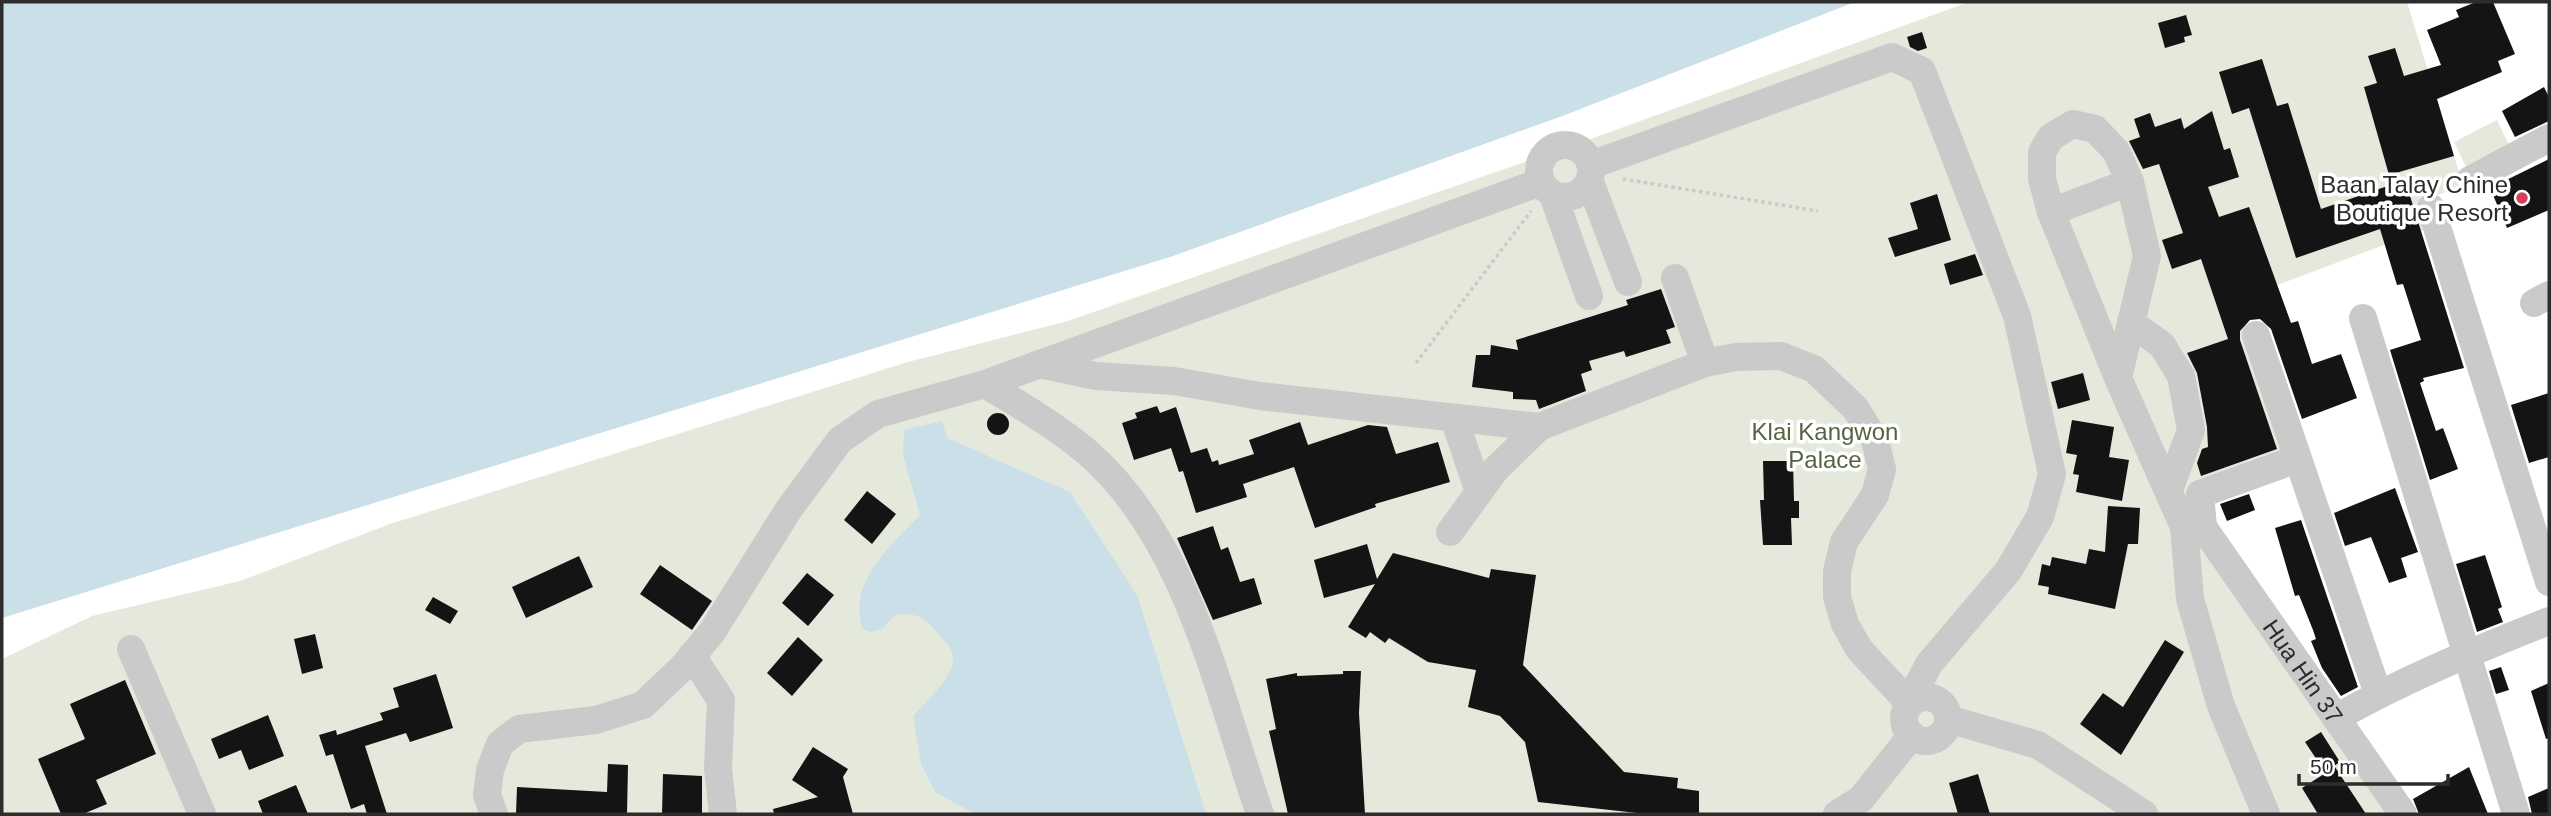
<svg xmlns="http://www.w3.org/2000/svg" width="2551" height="816" viewBox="0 0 2551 816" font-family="Arial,sans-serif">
<rect width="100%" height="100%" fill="#fff"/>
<path fill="#e4e9dc" d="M1969,2H2407L2463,185L2423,201L2432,227L2237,300L2290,456L2189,489L2387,814H2V659L92,616L240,581L390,524L908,362L1068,321L1530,160C1547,141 1560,133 1585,141Z
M2497,120L2511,149L2468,171L2454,142Z"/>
<path fill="#cadfe7" d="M2,2H1855L1565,115L1173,256L2,618Z
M942,421L947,438L1070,492L1137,595L1206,814H975L935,792L921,764L913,716C925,702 955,677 953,657C952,646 941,637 934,629C923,616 912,612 895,615L883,628L871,632L863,629C846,582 892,545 920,515L903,455L904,430Z"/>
<path fill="#141414" d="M2476,2H2493L2515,54L2498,61L2502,72L2437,99L2454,156L2389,175L2364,87L2377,83L2368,56L2395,48L2404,76L2441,65L2427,30L2459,17L2456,10Z
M2186,15L2192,35L2184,37L2185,42L2165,48L2158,23Z
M1922,32L1927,48L1918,51L1910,47L1907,37Z
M2262,59L2277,106L2288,103L2321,209L2405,180L2464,368L2423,378L2424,381L2420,383L2436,431L2443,428L2458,469L2430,480L2390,350L2421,340L2403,284L2397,285L2380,229L2296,258L2249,108L2232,114L2219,72Z
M2544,87L2549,97V121L2515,137L2502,111Z
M2212,111L2224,150L2230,148L2239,177L2208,187L2219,217L2249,207L2291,323L2298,321L2312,364L2341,354L2357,398L2302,419L2271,329L2260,319L2250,320L2240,331V340L2277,449L2201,476L2197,463L2202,449L2208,447L2207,427L2197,373L2187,353L2228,339L2201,259L2172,269L2162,240L2183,233L2159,164L2143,169L2129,141L2140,137L2134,119L2150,113L2155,127L2181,118L2184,129Z
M2549,159V210L2507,228L2490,188Z
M1937,194L1951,240L1895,257L1888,238L1918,229L1910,203Z
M1975,254L1983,275L1950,285L1944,264Z
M1661,289L1675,327L1666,330L1671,343L1626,357L1624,351L1589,361L1592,370L1581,374L1586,391L1539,409L1536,400L1513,399V392L1472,387L1476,355H1490L1491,345L1518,350L1516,340L1628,305L1626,300Z
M2083,373L2090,400L2058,409L2051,382Z
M2549,393V457L2529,463L2511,405Z
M1157,406L1160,413L1176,407L1191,453L1207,448L1212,462L1218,460L1219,465L1254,454L1249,440L1300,422L1308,445L1368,425L1387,427L1396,454L1438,442L1450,482L1375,504L1376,507L1315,528L1294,467L1243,484L1247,497L1196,513L1183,471L1179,472L1171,448L1134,460L1122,423L1137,418L1135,413Z
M987 424a11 11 0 1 1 22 0a11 11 0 1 1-22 0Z
M2072,420L2114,427L2109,457L2129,460L2122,501L2076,492L2079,475L2073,474L2077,455L2066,453Z
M1763,461H1793L1794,501H1799V518H1791L1792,545H1763L1760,500H1764Z
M2395,488L2418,552L2401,558L2407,577L2389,583L2371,537L2345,546L2334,513Z
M867,491L896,514L872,544L844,520Z
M2249,494L2255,510L2227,521L2220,504Z
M2108,506L2140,508L2138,544H2128L2115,609L2048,594L2049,587L2038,585L2042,564L2050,566L2052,557L2086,564L2089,549L2105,552Z
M2301,520L2358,687L2341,696L2322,668L2311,641L2316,639L2313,630L2299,595L2295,596L2275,528Z
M1213,526L1221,550L1228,547L1240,582L1254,578L1262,604L1213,620L1177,538Z
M1367,544L1377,579L1393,553L1489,578L1491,569L1536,575L1523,665L1624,772L1678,778L1677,788L1699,791V814H1646L1538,802L1525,742L1500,716L1468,707L1476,670L1428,662L1389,638L1385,643L1370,632L1366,638L1348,627L1375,584L1324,598L1314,560Z
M2485,555L2502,607L2498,609L2503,622L2477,632L2456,564Z
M579,556L593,587L526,618L512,587Z
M660,565L712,601L692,630L640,594Z
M807,573L834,595L808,626L782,603Z
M433,597L458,611L450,624L425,610Z
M315,634L323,668L302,674L294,639Z
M798,637L823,660L792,696L767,673Z
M2165,640L2184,652L2121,755L2080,724L2103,693L2123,707Z
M2501,667L2509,690L2496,694L2489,671Z
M1343,671H1361L1359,713L1365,814H1288L1269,731L1276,729L1266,679L1297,673V676L1343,674Z
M436,674L453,728L410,742L406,733L365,746L387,814H367L364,804L351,809L333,754L326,756L319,735L336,730L337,735L383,720L380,713L399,707L393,688Z
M125,680L156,754L96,780L107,804L83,814H61L38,759L85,739L70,704Z
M2549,683V738L2546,739L2531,691Z
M268,715L284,756L249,770L241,750L219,759L211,739Z
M2321,732L2340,762L2325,772L2305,742Z
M813,747L848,769L843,777L853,814H774L773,809L818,797L792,780Z
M608,764L628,765L627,814H516L517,787L607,792Z
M2335,767L2366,814H2318L2302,788Z
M2469,767L2488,814H2419L2413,799Z
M663,774L702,776V814H662Z
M1978,774L1990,814H1958L1949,783Z
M296,785L308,814H263L258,801Z
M2549,788V814H2532L2528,797Z"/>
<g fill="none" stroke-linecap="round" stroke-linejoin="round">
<path stroke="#cacaca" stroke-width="3.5" stroke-dasharray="3.5 3.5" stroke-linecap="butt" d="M1623,179L1818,211
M1416,363L1531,211"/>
<g stroke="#cacaca" stroke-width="28">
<circle cx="1565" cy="171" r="26"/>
<path d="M1591,165L1892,57L1922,71L2017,316L2052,474L2040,517L2008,571L1929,664L1919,683V698"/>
<path d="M2470,180L2549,138"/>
<path d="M1590,182L1628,282"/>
<path d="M1553,195L1589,296"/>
<path d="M2431,208L2549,582"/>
<path d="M2051,212L2130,182"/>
<path d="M1675,278L1705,363"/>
<path d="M2534,303L2549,295"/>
<path d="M2363,318L2516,814"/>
<path d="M2131,323L2162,345L2181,376L2191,430L2169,490"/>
<path d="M2256,335L2378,694"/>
<path d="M1039,364L1096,376L1174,381L1260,396L1539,427L1705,363L1736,357L1781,356L1814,369L1855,408L1875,440L1882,469L1875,495L1844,542L1837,571V597L1845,624L1859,649L1910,704"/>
<path d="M2118,378L2147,256L2130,182L2116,151L2095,129L2073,124L2051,137L2042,152V179L2051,212L2118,378L2184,527L2190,599L2221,706L2266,814"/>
<path d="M985,384C1020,405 1056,426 1087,452C1188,539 1218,694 1260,814"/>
<path d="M1454,418L1479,492"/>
<path id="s1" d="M2297,459L2200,494L2203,527L2403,814"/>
<path d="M1450,532L1495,470L1539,427"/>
<path d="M131,649L202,814"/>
<path d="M692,656L721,700L718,768L723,814"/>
<circle cx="1926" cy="719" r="22"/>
<path d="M2336,718C2404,679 2476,650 2549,621"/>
<path d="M1948,719L2038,745L2144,814"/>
<path d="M494,814L487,795L490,770L500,744L519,729L596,720L643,705L682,668L712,632L789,509L840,440L878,414L985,384L1541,182"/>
<path d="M1837,814L1861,799L1912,735"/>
</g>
</g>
<circle fill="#d4405a" stroke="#fff" stroke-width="2.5" cx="2522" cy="198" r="7"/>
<g text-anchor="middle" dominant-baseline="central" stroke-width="7" stroke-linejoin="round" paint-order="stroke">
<g font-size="24" fill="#2d2d2d" stroke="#fff" text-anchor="end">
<text x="2508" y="184">Baan Talay Chine<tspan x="2508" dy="28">Boutique Resort</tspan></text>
</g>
<g font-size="24" fill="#54643f" stroke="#fff">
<text x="1825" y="431">Klai Kangwon<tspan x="1825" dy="28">Palace</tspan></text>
</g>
<g font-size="24" fill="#2d2d2d" stroke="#fff">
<text stroke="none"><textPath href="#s1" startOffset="312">Hua Hin 37</textPath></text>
</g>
</g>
<rect width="2551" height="816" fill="none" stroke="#2d2d2d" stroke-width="7"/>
<path d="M2299 774v10h149v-10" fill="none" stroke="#2d2d2d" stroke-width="3.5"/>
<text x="2310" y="774" font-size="21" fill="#2d2d2d" stroke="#ffffff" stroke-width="5" paint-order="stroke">50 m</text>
</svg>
